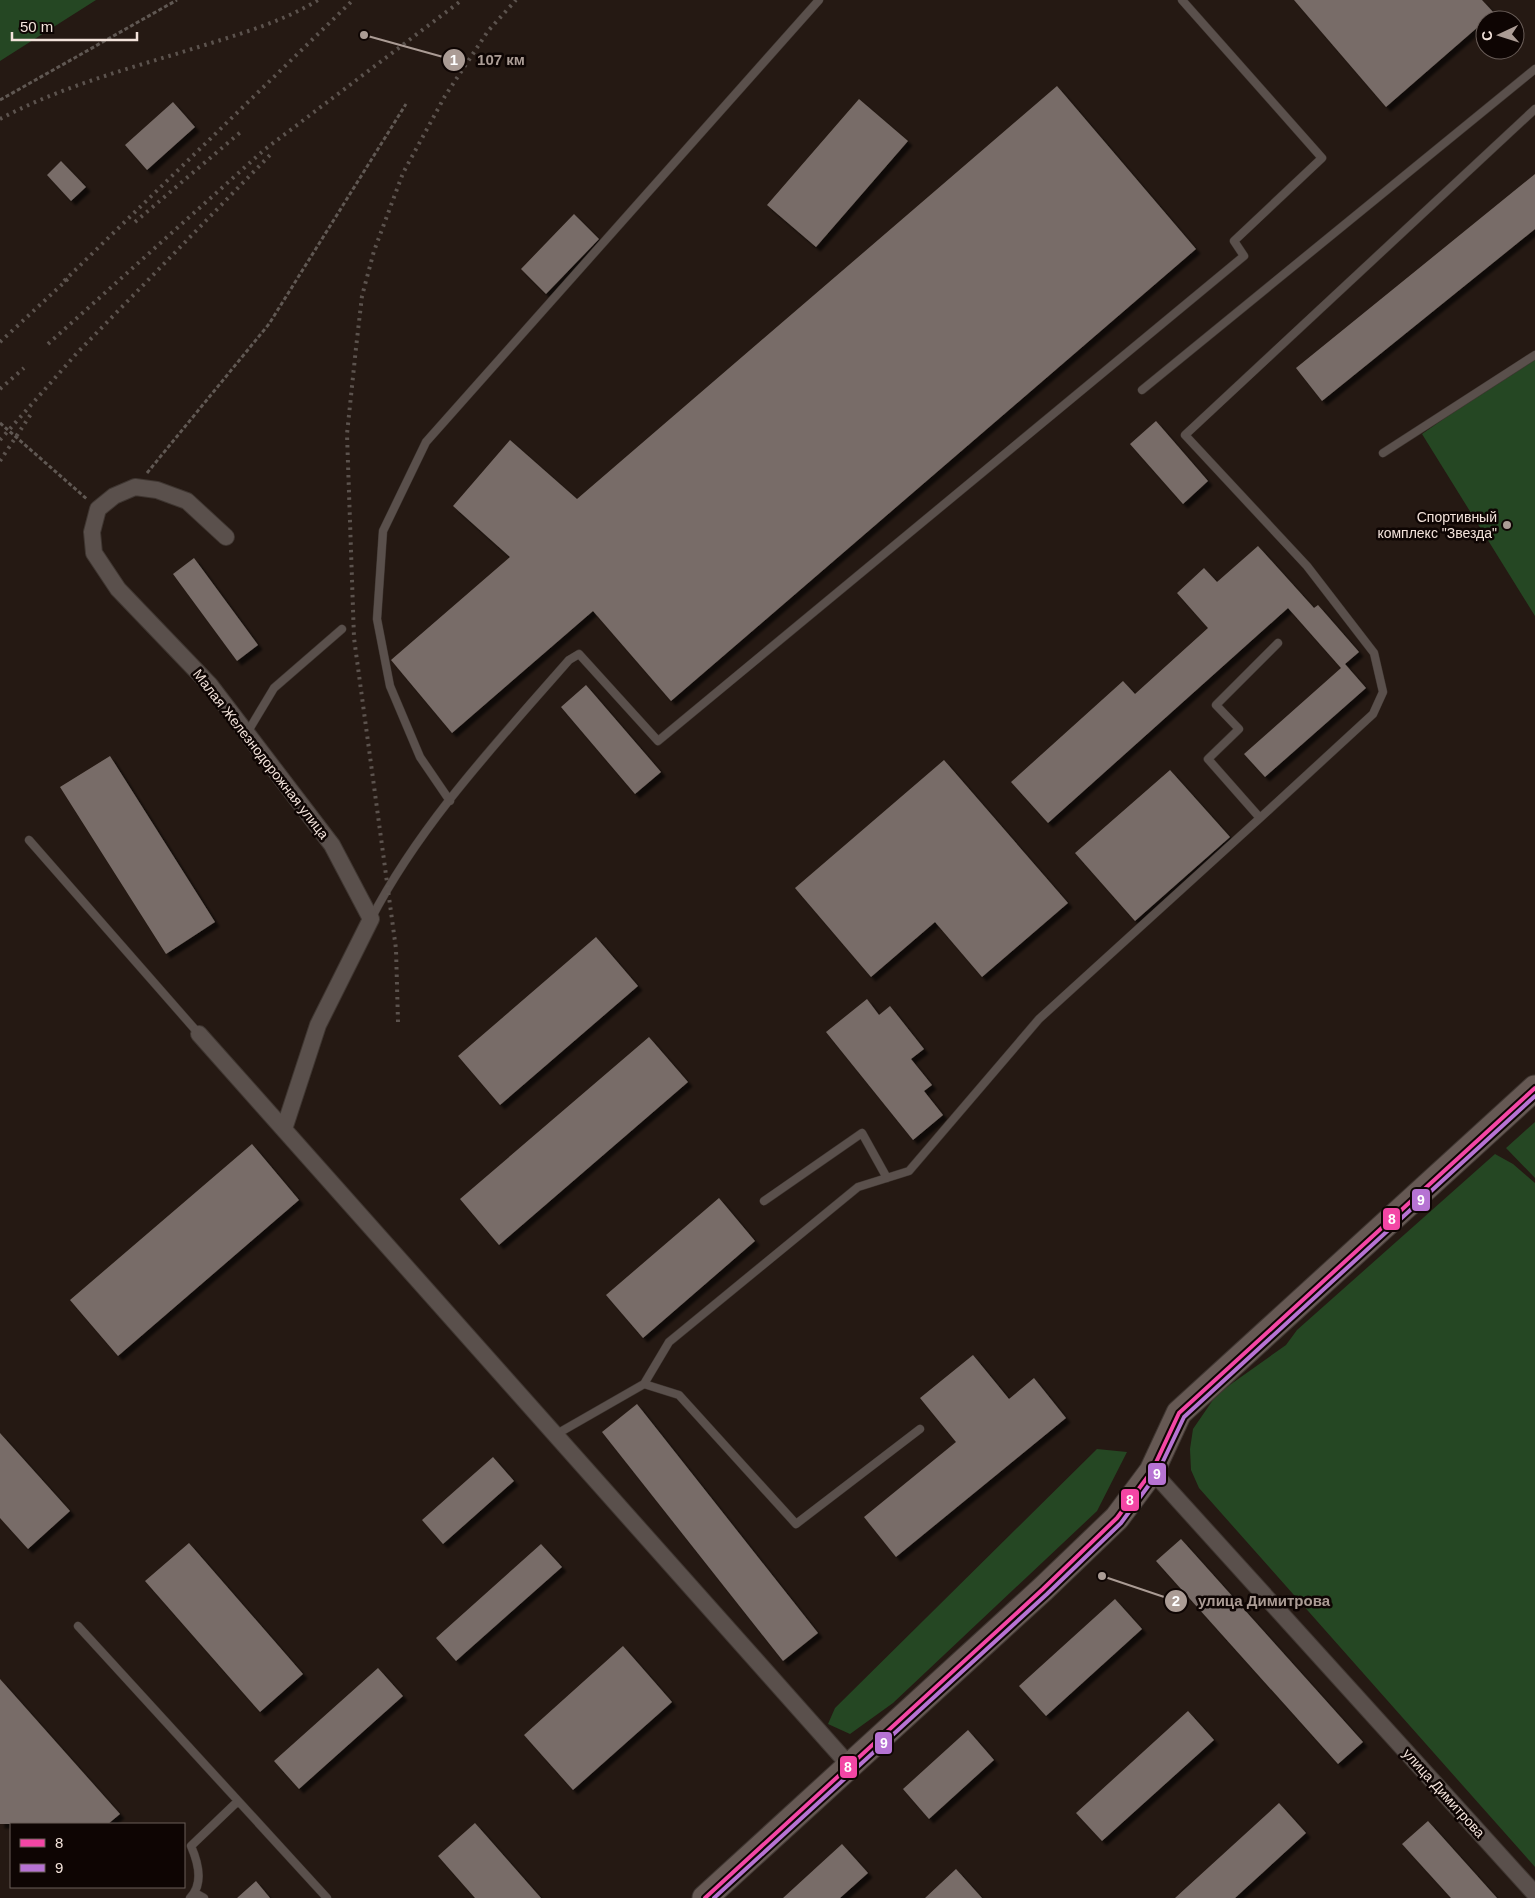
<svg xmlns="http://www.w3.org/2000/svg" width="1535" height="1898" viewBox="0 0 1535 1898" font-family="Arial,sans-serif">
<defs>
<filter id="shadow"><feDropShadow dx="4.5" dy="4.5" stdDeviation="1" flood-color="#0009"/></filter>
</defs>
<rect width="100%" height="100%" fill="#251913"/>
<path fill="#254723" d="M0,0H96L0,61Z
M1535,355V616L1422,434Z
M1535,1122V1178L1506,1148Z
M1495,1154L1513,1164L1535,1183V1867L1199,1488L1191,1470L1190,1449L1193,1429L1217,1394L1286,1345L1297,1330Z
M1097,1449L1127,1452L1097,1511L893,1703L850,1734L828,1724L835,1708Z"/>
<path fill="#786c67" filter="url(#shadow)" d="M1294,0H1482L1494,13L1386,107Z
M1057,86L1196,249L671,701L593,611L452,733L391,660L510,557L453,506L510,440L577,499Z
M859,99L908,141L816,247L767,205Z
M173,102L195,127L147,170L125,145Z
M61,161L86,187L71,201L47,175Z
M1535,174V229L1322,401L1296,368Z
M574,214L599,239L546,294L521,269Z
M1156,421L1208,481L1183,504L1130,444Z
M1258,546L1314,608L1318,605L1359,652L1345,664L1366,688L1265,777L1244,754L1341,668L1288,608L1048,823L1011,782L1123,681L1135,694L1208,628L1177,593L1204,568L1217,582Z
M194,558L258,645L237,661L173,574Z
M586,685L661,772L635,794L561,707Z
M110,756L215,922L166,954L60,787Z
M944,760L1068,903L982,977L935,922L871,977L795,888Z
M1170,770L1230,837L1135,921L1075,853Z
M596,937L638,986L500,1105L458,1056Z
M867,999L879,1015L890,1006L924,1049L911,1059L932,1085L924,1091L943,1115L913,1140L826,1032Z
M649,1037L688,1082L499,1245L460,1199Z
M252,1144L299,1200L118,1356L70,1300Z
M719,1198L755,1241L643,1338L606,1295Z
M973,1355L1009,1399L1034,1378L1066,1418L896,1557L864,1517L956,1442L920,1398Z
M637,1404L818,1633L783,1661L602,1432Z
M0,1433L70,1511L28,1549L0,1518Z
M493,1457L514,1481L443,1544L422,1520Z
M1181,1539L1363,1742L1338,1764L1156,1561Z
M189,1543L303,1674L260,1712L145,1581Z
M541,1544L562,1567L456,1661L436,1638Z
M1115,1599L1142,1629L1046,1716L1019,1686Z
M623,1646L672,1702L573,1790L524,1735Z
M378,1668L403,1696L299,1789L274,1761Z
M0,1679L120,1814L108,1824H0Z
M1188,1711L1214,1740L1102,1841L1076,1813Z
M968,1730L994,1760L929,1819L903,1789Z
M1279,1803L1306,1833L1235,1898H1175Z
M1428,1821L1497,1898H1451L1402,1844Z
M475,1823L541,1898H475L438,1856Z
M842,1844L868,1873L840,1898H783Z
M956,1869L982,1898H925Z
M256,1881L270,1898H237Z"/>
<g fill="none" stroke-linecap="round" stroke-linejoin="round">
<g stroke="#3f3631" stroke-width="9">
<path id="service" d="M1142,390L1535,69
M1383,453L1535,355
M1278,643L1216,705L1239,729L1208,759L1260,818L1373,714L1383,692L1374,653L1307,566L1185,435L1535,109
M247,733L274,688L342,629
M450,801L420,757L390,686L377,619L383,531L426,442L819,0
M29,840L199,1034
M371,919C420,824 499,740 569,660L579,654L658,741L1244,256L1234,241L1322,158L1182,0
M764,1201L862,1133L887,1178
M644,1384L669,1342L858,1187L909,1171L1039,1019L1260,818
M555,1435L644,1384L679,1395L796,1524L920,1429
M78,1626L327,1898
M195,1893L204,1898
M190,1898C204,1884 198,1862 191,1846L238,1801"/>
</g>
<g stroke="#3f3631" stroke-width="18">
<path id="minor" d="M226,537L187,501L157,490L135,487L114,496L98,509L92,532L94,553L118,589L210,685L332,845L371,919L318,1025L284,1129
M199,1034L849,1765
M1152,1471L1535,1894"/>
</g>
<g stroke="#3f3631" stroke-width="27">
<path id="primary" d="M705,1898L1043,1589L1117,1518L1152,1471L1179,1413L1535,1088"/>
</g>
<path stroke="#605853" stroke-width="3" stroke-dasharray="4 2.5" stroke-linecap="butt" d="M0,100L177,0
M0,423L88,500
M147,473L269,324L406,104"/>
<use href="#service" stroke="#5a504c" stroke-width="8"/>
<use href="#minor" stroke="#5a504c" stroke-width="16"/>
<use href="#primary" stroke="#665954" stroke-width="25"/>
<path stroke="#5c534e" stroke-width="4" stroke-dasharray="2.5 5" stroke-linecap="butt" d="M0,119C64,85 135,67 205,45C243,33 284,21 318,0
M135,222L243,130
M64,281L353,0
M0,342L70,277
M48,344L264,150L462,0
M0,389L24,368
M0,440L77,353L270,155
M0,461L33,411
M398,1022L396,949L354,638L347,434L356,348L362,296L374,251L403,173L445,96L488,31L516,0"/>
<g stroke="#0e0503" stroke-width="8">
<path id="bus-1" d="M705,1898L1043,1589L1117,1518L1152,1471L1179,1413L1535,1088"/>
</g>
<g stroke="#0e0503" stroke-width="8">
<path id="bus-2" d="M714,1898L1047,1594L1121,1523L1157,1474L1184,1417L1535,1096"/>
</g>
<use href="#bus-1" stroke="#f346a5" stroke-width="4"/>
<use href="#bus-2" stroke="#b673d3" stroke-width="4"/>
</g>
<circle fill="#ab9c95" stroke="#0e0503" stroke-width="2" cx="1507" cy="525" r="5"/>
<g text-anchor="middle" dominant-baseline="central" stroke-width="5" stroke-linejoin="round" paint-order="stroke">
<g font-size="14" fill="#f3e3db" stroke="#0e0503" text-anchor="end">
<text x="1497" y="517">Спортивный<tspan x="1497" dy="16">комплекс "Звезда"</tspan></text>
</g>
<g font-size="14" fill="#f3e3db" stroke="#0e0503">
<text transform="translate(261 754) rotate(52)">Малая Железнодорожная улица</text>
<text transform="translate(1444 1793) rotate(48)">улица Димитрова</text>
</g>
</g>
<path fill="none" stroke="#ab9c95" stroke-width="2" d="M364 35L454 60M1102 1576L1176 1601"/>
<g fill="#ab9c95" stroke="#0e0503" stroke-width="2">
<circle cx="364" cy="35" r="5"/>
<circle cx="1102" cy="1576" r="5"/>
<circle cx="454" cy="60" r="12"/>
<circle cx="1176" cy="1601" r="12"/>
</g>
<g font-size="15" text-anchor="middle" font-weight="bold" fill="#fff">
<text x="454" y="65">1</text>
<text x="1176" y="1606">2</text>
</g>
<g font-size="15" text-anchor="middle" font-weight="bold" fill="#ab9c95" stroke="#0e0503" stroke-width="5" stroke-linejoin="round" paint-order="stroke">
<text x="501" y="65">107 км</text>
<text x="1264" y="1606">улица Димитрова</text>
</g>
<g stroke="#0e0503" stroke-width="2">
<rect x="1411" y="1188" width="20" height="24" rx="5" fill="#b673d3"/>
<rect x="1382" y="1207" width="19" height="24" rx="5" fill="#f346a5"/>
<rect x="1147" y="1462" width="20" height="24" rx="5" fill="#b673d3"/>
<rect x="1120" y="1488" width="20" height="24" rx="5" fill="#f346a5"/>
<rect x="874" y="1731" width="19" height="24" rx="5" fill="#b673d3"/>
<rect x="839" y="1755" width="19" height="24" rx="5" fill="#f346a5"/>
</g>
<g font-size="14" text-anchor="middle" font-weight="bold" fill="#fff">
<text x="1421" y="1205">9</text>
<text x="1392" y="1224">8</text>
<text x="1157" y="1479">9</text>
<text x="1130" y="1505">8</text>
<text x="884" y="1748">9</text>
<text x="848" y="1772">8</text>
</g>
<rect x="10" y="1823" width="175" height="65" fill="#0e0503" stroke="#6a5e59"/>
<rect x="20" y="1839" width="25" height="8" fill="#f346a5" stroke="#6a5e59"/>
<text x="55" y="1848" font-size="15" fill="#f3e3db">8</text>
<rect x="20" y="1864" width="25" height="8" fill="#b673d3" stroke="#6a5e59"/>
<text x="55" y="1873" font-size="15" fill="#f3e3db">9</text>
<g transform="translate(1500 35) rotate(266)"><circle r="24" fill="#0e0503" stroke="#6a5e59"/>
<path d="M0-4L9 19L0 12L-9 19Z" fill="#ab9c95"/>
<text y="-8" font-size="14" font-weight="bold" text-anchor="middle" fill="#f3e3db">С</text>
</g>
<path d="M12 32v8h125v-8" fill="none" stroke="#f3e3db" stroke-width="2.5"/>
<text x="20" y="32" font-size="15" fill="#f3e3db" stroke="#0e0503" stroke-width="4" paint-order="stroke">50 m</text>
</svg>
